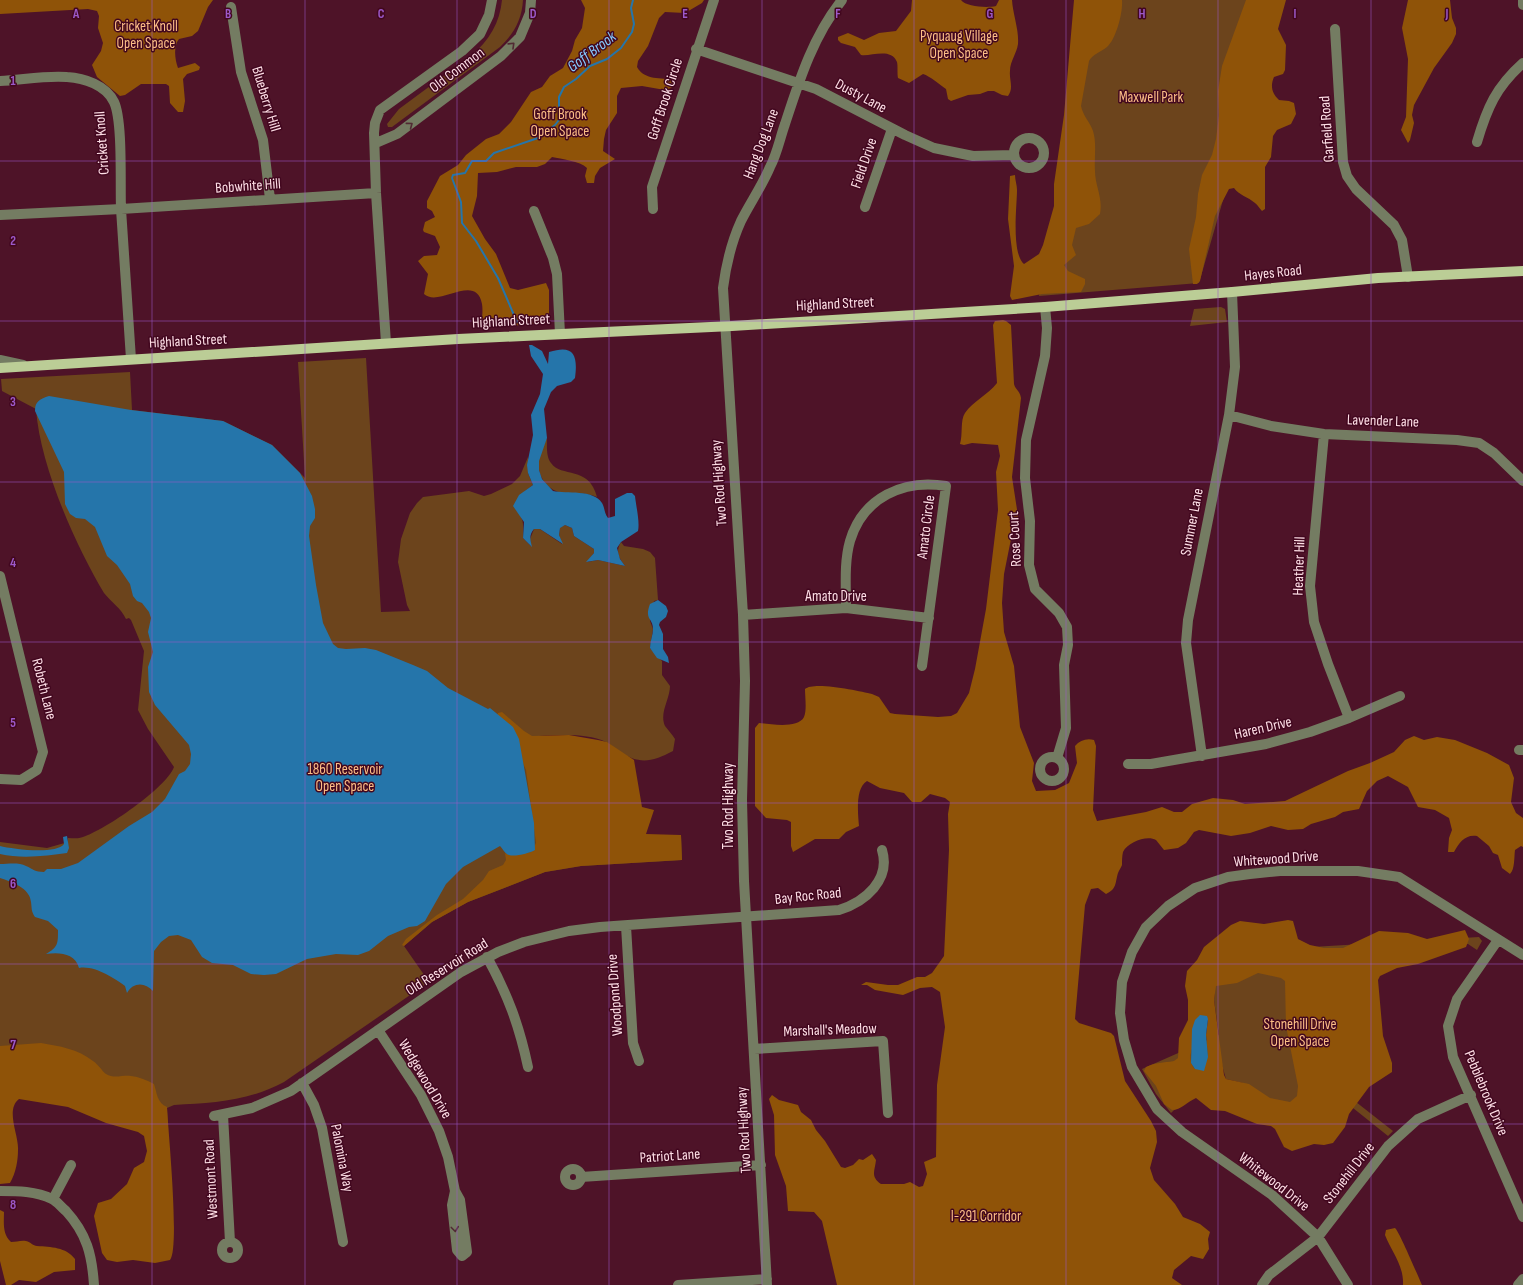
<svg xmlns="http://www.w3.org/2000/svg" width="1523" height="1285" viewBox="0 0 1523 1285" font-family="'Sofia Sans Condensed',sans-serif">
<rect width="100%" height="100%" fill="#4e1328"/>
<path fill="#6c441c" d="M502,0H523C522,19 514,34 500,47L392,127H388L387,124L399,109L472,55C489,41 500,22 502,0Z
M1078,0H1281L1199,283L1039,296L1058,201Z
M1221,307L1225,309L1227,322L1190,326L1194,309Z
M366,358L381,612L410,611L407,605L398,562L401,539L410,513L417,503L423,497L469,491L484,496L491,494L512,484L520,476L528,457V473L533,485L525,491L516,510C525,519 523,526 523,538L531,546L530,539L534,529H540L562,544L559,535L560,527L565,525L572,528L574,536L594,549V553L587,562L598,560L625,566C619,558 615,552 621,542L624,546L643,549L650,552L655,558L658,600L654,601L650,621L653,629L650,648L662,661V675L670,686C670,699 659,713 665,726C668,730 672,734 675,739L673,751C652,762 639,765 619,751C614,749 611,744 606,742C587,733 560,735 539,736L635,835H681L682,860L581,866L545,872L468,902L432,922L404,946L429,982L284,1082C249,1101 213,1103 174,1105L167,1108L168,1125L2,1087L0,1151V842L47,848L68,842V838C73,838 78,839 83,837C105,830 166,788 174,767L148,729L138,710L144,651L131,620L129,618L126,619C121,608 112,603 104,593C75,544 40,466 36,409L2,391L1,379L130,372L132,410L223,421L272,445L305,478L298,362Z
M547,438C547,445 546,457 551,463C561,478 589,465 597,497C586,492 575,494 563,493C547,491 536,475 539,459C541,451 544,445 547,438Z
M1479,937L1482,941L1477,950L1468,944L1362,951L1342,1091L1393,1131L1388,1136L1338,1096L1298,1146L1243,1083L1226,1079L1222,1065L1171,1113L1156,1094L1142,1069L1219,1035L1214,1000L1215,989L1205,961L1229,952Z"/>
<path fill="#8f5308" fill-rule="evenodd" d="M0,0H213L208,7L198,31L192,36L179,39C173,46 175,60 178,68L195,63L200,67L199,70L187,74L183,79L185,101L183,112H178L170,103L169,86L166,84H141L125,95L120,96L97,77L92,65L101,51L103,43L98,28L99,16L97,11L88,9L0,14Z
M581,0H704L702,3L685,13L665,12L659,18L648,46L638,61L637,67C645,81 661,77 674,80L675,85L671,88L665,90L642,86L621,88L617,96V113L606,130L604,139L603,151L615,159L600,168L595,176L594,183H587L585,176L587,168C580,161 561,159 552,157L545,164L537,167H516L497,172L478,173L477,196L472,216L485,239L496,254L510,288L518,290L546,283L549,290V317C540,329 500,324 484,326L482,323C482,317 483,310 482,304C476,272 439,308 424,294L428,274L418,261L424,256L437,255L440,247L435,236L424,232L423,230L425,222L435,217L432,211L427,208V201L440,176L458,165L466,155L486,139L499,134L511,122L531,92L542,87L550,76L563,68L572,51L575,40L582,28L585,8Z
M912,0H961C966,7 988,8 996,6L999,0H1012C1013,15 1019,29 1018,44C1017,53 1010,61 1010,71C1009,80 1014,88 1008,96L1002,95L994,91H988L980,94L968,95L951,101L948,99L946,89C940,85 930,76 923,74L909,83L898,78C897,73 898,66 897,62C891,47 870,57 861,55L855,47L841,43L838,40V37L848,33L864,40L879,33L896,31L911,11Z
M1074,0H1122C1123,13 1116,39 1107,47C1101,52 1093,54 1089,61L1081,106C1083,116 1090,122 1093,131C1097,144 1094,158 1095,171C1095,186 1103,197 1100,214L1089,224L1076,228L1072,245L1076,255L1064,265L1068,271L1085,279V284L1081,292L1042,294L1012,300L1010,296L1014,266L1008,219L1010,176L1015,175C1015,180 1017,185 1017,190C1017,206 1011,253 1024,264L1039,254L1043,245L1054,206V184L1064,115Z
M1246,0H1286L1278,29L1286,45L1285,70L1283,74L1274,77C1270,86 1272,94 1279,100L1289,101L1294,103L1296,114L1291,124L1277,130L1273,136L1271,157L1265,167V209L1262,211C1259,208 1258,205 1255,203C1248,197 1239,195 1234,188L1229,189L1215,216L1200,281L1197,284H1193L1189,249L1196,217L1198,194L1202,175L1212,155L1216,139L1219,115L1218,91L1222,66Z
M1408,0H1450L1452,18L1456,28V34L1452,43L1434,68L1414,105L1412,115L1414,123L1410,140L1408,143L1401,130L1406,117L1408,59L1402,28Z
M1003,320L1006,321L1011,325L1014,384C1015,389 1020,391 1021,398L1012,477L1018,516L1011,539L1004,574L1002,603L1004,632L1014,666L1020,727L1034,763L1032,781L1036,791L1055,790L1069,783L1077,763L1075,746C1080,740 1087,738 1094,740L1096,746L1093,810L1097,821L1146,812L1162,807L1174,812H1182L1192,804L1213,798L1233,800L1245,804L1285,801L1348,771L1370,763L1394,752L1405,740L1414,736L1424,740L1437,737L1455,740L1487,753L1509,765L1514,778L1511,802L1516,813L1523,818V847L1521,846L1515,850C1514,857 1515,869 1510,874L1502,868L1498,855L1493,853L1489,846L1477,836C1465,834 1459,843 1454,852H1448L1449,838L1452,830L1449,818L1435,810L1418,807L1408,787L1388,776L1377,781L1367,791L1359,809L1343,812L1335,817L1311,824L1303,829L1288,830L1271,826L1250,833L1231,836L1199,830L1194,832L1186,843L1178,848L1164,850L1156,840C1147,835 1128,842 1123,852C1122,856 1122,861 1122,865C1121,868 1119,870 1118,873C1115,883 1117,889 1106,894L1098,888L1091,889L1085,905L1075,1019L1079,1023L1111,1033L1114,1036L1125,1081L1151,1121L1156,1131L1157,1142L1150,1168L1154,1180L1175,1204L1183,1217L1200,1224L1210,1232L1208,1239L1209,1249L1203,1259L1191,1256L1174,1270L1172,1278L1182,1285H837L822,1221L814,1212L788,1211L786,1186L775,1155L774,1115L769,1099L772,1095L779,1100L798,1105L801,1112L811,1120L816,1130L825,1141L841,1167L845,1168L853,1165L859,1159L863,1160L872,1154L876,1160C875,1171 870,1176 881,1184H904L910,1182L919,1187L923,1186L927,1174L924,1162L936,1157L937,1085L945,1027L940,992L932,987L920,988L903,995L875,990L867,985H861L866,982L888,985H898L917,977H925L932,973L944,956L949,850L948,814L950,802L945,798L930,794L921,802H912L904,793L880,788L867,781C855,788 858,814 859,826L846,832L839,839H815L793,852L791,846V822L787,820L766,818L755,806V728L759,723C770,724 798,729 804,717C807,710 805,697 805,689C814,681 859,691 872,694L879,697L890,713L895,714L938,717L951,716L957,713L969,693L975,669L986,609L998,510L996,472L1000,456L998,445L972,443L964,445L960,444C963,435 960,420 965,413C973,401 988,395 997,383L993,325L995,321Z
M502,712L524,731L532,736L569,735L598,740L607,742L634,760L642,807L654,810L646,834L681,835L682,860L581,866L545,872L468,902L432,922L404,946L402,945L406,939L437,915L463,899L483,880L489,871L503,865L506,860L505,853L510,855L531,852L536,843L526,770L504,720L497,716L498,713Z
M1288,920L1293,921L1298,939L1310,945L1324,948H1343L1379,931L1408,933L1427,939L1465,930L1469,939L1466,947L1418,964L1397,968L1380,976L1378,980L1383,1036L1392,1063V1072L1369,1087L1349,1114L1345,1127L1333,1143L1324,1145L1314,1144L1292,1151L1284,1147L1275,1129L1271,1126L1257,1124L1225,1111L1211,1110L1196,1098C1187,1102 1181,1110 1172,1110L1164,1104L1156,1086L1144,1071L1146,1067C1156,1062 1163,1063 1174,1061L1178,1058L1179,1038L1188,1020V1000L1185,986L1187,971L1197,960L1204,947L1231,925L1240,921L1264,924ZM1258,973L1281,978L1285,981L1286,1026L1298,1086L1297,1096L1290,1102L1270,1098L1249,1084L1226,1079L1224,1075L1214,1000L1216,986L1237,983ZM1208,1019L1206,1035L1208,1057L1195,1069C1182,1056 1201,1031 1208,1019Z
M41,1043C59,1046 78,1049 93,1061C98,1064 102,1071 106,1074C114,1079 122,1075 131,1076C139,1077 147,1080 154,1084C157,1093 157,1103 167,1107C168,1129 180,1249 170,1260L155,1263L133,1260L117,1262L107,1260L102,1253L94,1216L98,1203L111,1199L127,1184L134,1168L144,1162L147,1151L144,1136L138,1132L106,1123L68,1107L19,1099C5,1110 19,1135 18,1150C18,1160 16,1173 10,1183L0,1184V1046Z
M0,1210L4,1212C4,1222 2,1234 11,1242C16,1242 21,1240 26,1241C31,1242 33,1246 37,1246C51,1247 66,1247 75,1259V1270L54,1272L36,1282L19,1280L11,1285H6L0,1261Z
M1395,1228C1399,1231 1418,1276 1422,1285H1403C1404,1265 1391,1251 1385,1235L1386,1230Z"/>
<path fill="#2575aa" d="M529,345H532L542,351L548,364L549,352C574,344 578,355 575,378L571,382L557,386L551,392L544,409L547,438L539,461V470L542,479L553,491C567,494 593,489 602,503C605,508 604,513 608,518L615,516V499L627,493H632L635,496C636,506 640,522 638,531L621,542L617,548L620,559L625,566L598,560L586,562L594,553V549L574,536L572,528L565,525L560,528L559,535L563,544L540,529H534C529,535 530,539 532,547L523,538L524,522L513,506L519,495L533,485L528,473L527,465L533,435L531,415L540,394L543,374L531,356Z
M49,396L131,410L223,421L272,445L300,473L312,496L315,509V518L310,526L309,536L316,585L323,623L333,644L338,648L346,649L365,648L376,650L413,665L427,671L448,688L488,709L490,708L513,727L519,739L534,823L535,850C530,853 515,857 509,855C505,854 503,849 500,846L463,867L446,884L425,921L417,926L409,927L388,936L369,951L358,955L336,954L307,959L276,974L264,975L251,974L233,965L212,963L202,957L191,940L178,935L169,936L161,942L154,951L153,991C145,982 133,982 127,993L125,986C114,978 94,965 79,968C75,953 59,952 46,954C58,947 58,944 58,930L48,921L35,917C31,911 32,909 31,902C30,888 12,882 0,878V864C8,864 19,862 26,866C33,869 35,872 44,872L47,869H61L78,863L129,826L152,812L165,799L179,774L185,771L190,764L191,754L189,745L155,705L149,692L148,667L153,652L148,632L151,618L149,612L142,603L137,601L133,596L130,584L117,565L107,556L95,527L85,519L76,518L70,514L65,504L64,472L35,411C35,401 40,399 49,396Z
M658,600L666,606L668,611L666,617L660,622L659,625L663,634V649L668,657L669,663L657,658L650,648C650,641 653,635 653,629C653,618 644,620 650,604Z
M67,836L69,848L67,853C47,856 21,859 0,854V846C12,849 56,855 64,844L63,837Z
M1200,1015L1207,1016L1208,1019L1206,1035L1208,1057L1204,1071L1195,1069L1191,1063L1192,1029L1195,1020Z"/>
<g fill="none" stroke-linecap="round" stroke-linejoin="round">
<path stroke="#2575aa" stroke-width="2" d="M517,322L498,278L476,241L462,223L461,202L452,178L453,175L465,173L472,161H486L494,153L538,138L555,125L559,120V97L564,87L576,79L590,66L607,59L621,48L632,32L634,24L631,8L633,0"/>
<path stroke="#747c62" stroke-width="10" d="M1523,0V5
M231,7L241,72L263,140L270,199
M1335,29L1343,162L1347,176L1356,189L1394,225L1402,240L1408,277
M696,49L816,89L905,135L934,148L973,156L1013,155
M0,81C21,80 47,75 67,77C84,78 106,85 114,102C123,121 120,185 121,209L0,215
M1014 153a15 15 0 1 1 30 0a15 15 0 1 1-30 0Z
M1477,142C1487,108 1496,87 1523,63
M376,143L397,134L501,56L520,37L530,13L531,0
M865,207L892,129
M653,209L652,187L714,0
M534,211L553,258L557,274L560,334
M1045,307L1047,328L1045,356L1026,440L1025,478L1030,521L1029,565L1035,589L1059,613L1067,627L1068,645L1064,665L1066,728L1057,758
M386,343L376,193L374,133L375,123L380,110L462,51L480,34L489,15L492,0
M131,359L121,209L376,193
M0,360L23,365
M1229,415L1271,426L1324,434L1457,440L1479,443L1494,453L1523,481
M1324,434L1310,586L1314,622L1328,664L1349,718
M0,576L43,752L37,770L21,780L0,779
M846,608C846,586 844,562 850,541C863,497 904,479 946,486L922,666
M743,615L846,608L929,618
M1519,750H1523
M1202,756L1186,643L1188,620L1229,415L1235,367L1232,292
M1040 769a12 12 0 1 1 24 0a12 12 0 1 1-24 0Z
M1128,764H1151L1266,744L1310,732L1349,718L1400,696
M626,926L633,1043L639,1061
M1498,940L1457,999L1448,1026L1453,1057L1523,1217
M487,957C508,995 519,1025 528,1067
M378,1030L421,1095L439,1131L448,1157L455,1191L460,1200L467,1252L462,1256L457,1250L452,1205L455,1191
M754,1049L883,1041L888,1113
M302,1083L314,1105L322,1128L343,1242
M223,1115L230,1242
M214,1116L252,1108L291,1091L461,972L498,952L524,942L569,931L600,927L839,910C865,902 891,880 882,850
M565 1177a8 8 0 1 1 16 0a8 8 0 1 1-16 0Z
M581,1177L761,1165
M0,1191C17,1191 36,1191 52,1199C57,1201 61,1207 66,1211C87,1234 92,1255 94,1285
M53,1199L71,1165
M222 1250a8 8 0 1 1 16 0a8 8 0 1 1-16 0Z
M678,1285L767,1279
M767,1285L744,881L742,800L745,681L743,615L723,288C726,265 731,243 741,221C750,203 762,186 770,167C777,154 780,138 785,124C799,81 813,36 842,0
M1262,1285L1269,1275L1318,1237L1388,1146L1418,1119L1471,1095
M1348,1285L1318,1237L1272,1195L1182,1132L1157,1109L1132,1067L1124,1040L1120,1013L1122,982L1132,952L1146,927L1168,906L1195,888L1228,877L1250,874L1280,871H1358L1399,877L1523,955
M1518,1285L1523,1279"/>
<path stroke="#bbcd96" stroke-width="10" d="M0,368L458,339L732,326L1045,307L1232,292L1378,278L1523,271"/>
</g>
<defs><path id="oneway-chevron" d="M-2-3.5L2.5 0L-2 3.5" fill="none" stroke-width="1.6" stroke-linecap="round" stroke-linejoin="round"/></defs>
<g stroke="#512a33">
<use href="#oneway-chevron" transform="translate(512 45) rotate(-44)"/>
<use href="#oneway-chevron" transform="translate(410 125) rotate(-37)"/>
<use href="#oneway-chevron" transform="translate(455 1229) rotate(83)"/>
</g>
<path fill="none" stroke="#9c59c9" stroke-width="1" stroke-opacity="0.55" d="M152,0V1285M305,0V1285M457,0V1285M609,0V1285M762,0V1285M914,0V1285M1066,0V1285M1218,0V1285M1371,0V1285M0,161H1523M0,321H1523M0,482H1523M0,642H1523M0,803H1523M0,964H1523M0,1124H1523"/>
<g text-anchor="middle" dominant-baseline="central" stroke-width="3" stroke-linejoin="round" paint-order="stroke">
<g font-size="15" fill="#fcbe86" stroke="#42071f">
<text x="146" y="26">Cricket Knoll<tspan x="146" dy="17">Open Space</tspan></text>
<text x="959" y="36">Pyquaug Village<tspan x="959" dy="17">Open Space</tspan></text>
<text x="1151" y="97">Maxwell Park</text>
<text x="560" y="114">Goff Brook<tspan x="560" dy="17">Open Space</tspan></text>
<text x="345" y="769">1860 Reservoir<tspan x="345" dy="17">Open Space</tspan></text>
<text x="1300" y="1024">Stonehill Drive<tspan x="1300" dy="17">Open Space</tspan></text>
<text x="986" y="1216">I-291 Corridor</text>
</g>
<g font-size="15" fill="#fedfe6" stroke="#42071f">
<text transform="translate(457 70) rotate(-37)">Old Common</text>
<text transform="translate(861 96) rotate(28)">Dusty Lane</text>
<text transform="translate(266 99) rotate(73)">Blueberry Hill</text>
<text transform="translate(665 99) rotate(-72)">Goff Brook Circle</text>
<text transform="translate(1327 129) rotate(-94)">Garfield Road</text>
<text transform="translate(102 143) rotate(-94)">Cricket Knoll</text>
<text transform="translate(761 144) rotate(-69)">Hang Dog Lane</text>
<text transform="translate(864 163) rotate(-71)">Field Drive</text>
<text transform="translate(248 186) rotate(-4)">Bobwhite Hill</text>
<text transform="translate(1273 273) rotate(-6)">Hayes Road</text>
<text transform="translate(835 304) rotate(-3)">Highland Street</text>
<text transform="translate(511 321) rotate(-3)">Highland Street</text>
<text transform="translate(188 341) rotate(-3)">Highland Street</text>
<text transform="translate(1383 421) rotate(2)">Lavender Lane</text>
<text transform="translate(719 483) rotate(-94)">Two Rod Highway</text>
<text transform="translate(1192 522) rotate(-79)">Summer Lane</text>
<text transform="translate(926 527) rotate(-83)">Amato Circle</text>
<text transform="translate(1015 539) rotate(-93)">Rose Court</text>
<text transform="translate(1299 566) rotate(-88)">Heather Hill</text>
<text x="836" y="596">Amato Drive</text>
<text transform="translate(44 689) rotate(76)">Robeth Lane</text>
<text transform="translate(1263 728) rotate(-13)">Haren Drive</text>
<text transform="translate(728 806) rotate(-90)">Two Rod Highway</text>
<text transform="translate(1276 859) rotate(-4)">Whitewood Drive</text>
<text transform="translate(808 896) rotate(-6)">Bay Roc Road</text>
<text transform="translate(447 967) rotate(-32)">Old Reservoir Road</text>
<text transform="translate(615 995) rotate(-94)">Woodpond Drive</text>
<text transform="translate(830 1030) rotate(-2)">Marshall's Meadow</text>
<text transform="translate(425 1079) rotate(59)">Wedgewood Drive</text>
<text transform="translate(1486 1093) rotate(67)">Pebblebrook Drive</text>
<text transform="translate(744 1130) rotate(-93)">Two Rod Highway</text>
<text transform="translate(670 1156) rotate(-4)">Patriot Lane</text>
<text transform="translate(342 1158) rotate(79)">Palomina Way</text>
<text transform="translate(1349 1173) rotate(-52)">Stonehill Drive</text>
<text transform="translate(211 1179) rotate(-93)">Westmont Road</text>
<text transform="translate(1274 1182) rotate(38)">Whitewood Drive</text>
</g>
<g font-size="16" font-style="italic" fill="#86cafe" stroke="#42071f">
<text transform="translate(592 52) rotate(-37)">Goff Brook</text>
</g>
</g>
<g font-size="13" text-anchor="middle" font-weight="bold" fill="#9c59c9" stroke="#42071f" stroke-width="3" stroke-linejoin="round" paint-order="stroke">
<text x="76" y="18">A</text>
<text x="228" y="18">B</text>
<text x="381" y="18">C</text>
<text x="533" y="18">D</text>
<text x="685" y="18">E</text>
<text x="838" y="18">F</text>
<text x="990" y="18">G</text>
<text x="1142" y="18">H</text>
<text x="1295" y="18">I</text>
<text x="1447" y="18">J</text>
<text x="13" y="85">1</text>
<text x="13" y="245">2</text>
<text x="13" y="406">3</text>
<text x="13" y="567">4</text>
<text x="13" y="727">5</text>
<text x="13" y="888">6</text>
<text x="13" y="1049">7</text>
<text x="13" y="1209">8</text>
</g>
</svg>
